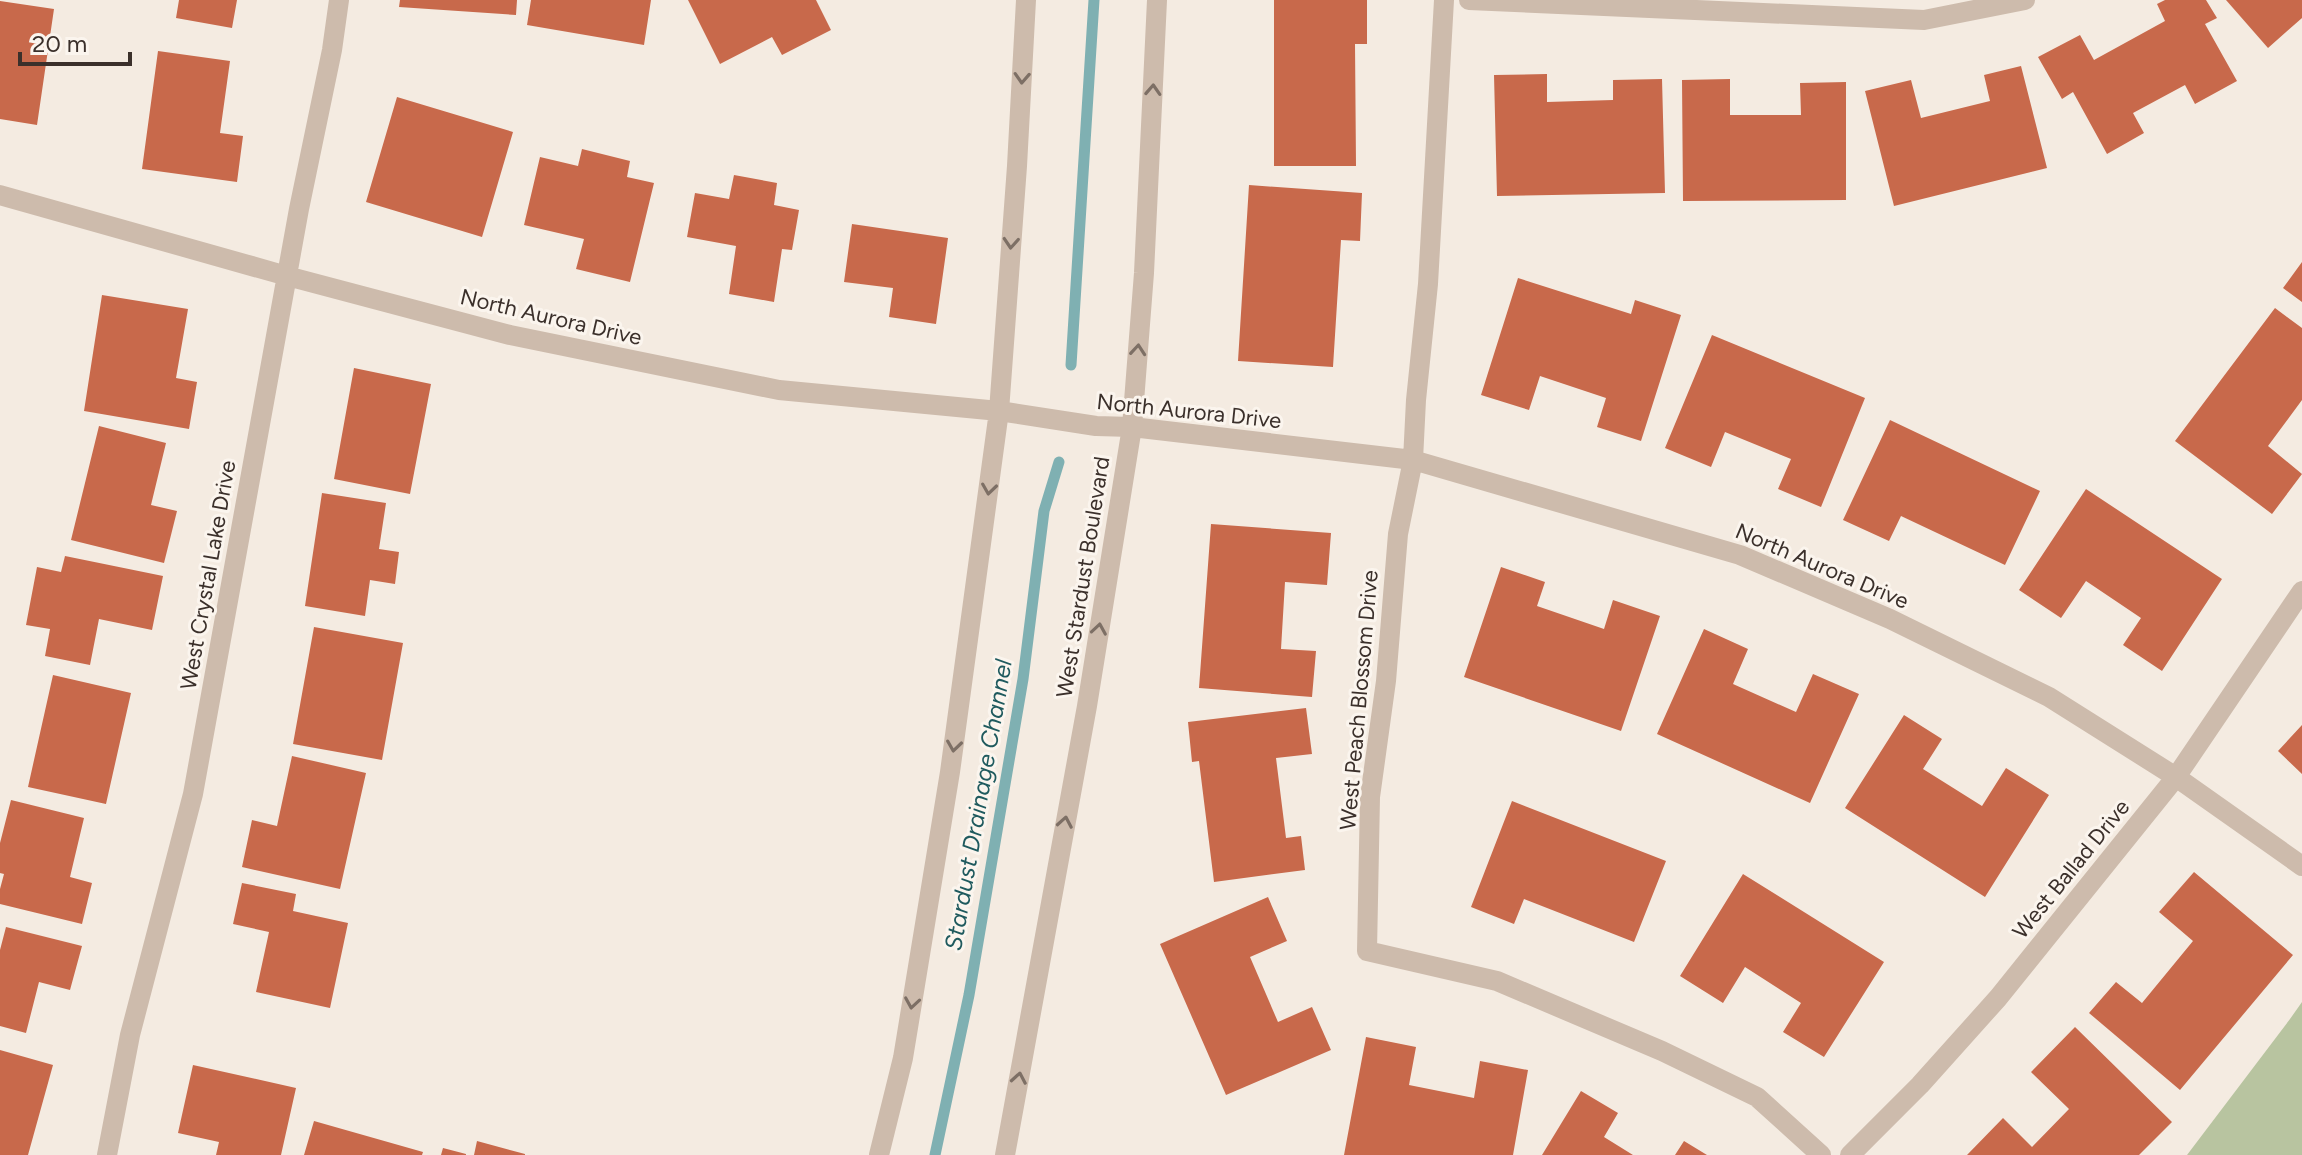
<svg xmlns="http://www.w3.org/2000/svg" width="2302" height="1155" viewBox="0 0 2302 1155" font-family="Figtree,sans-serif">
<rect width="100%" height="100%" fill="#f4ebe1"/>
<path fill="#b8c4a0" d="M2302,1002V1155H2187L2290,1019Z"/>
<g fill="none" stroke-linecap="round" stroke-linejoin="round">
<path stroke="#7fb0b2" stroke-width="11" d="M1071,365L1094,0
M935,1155L969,995L1023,679L1044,511L1059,462"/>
</g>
<path fill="#c8694b" d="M179,0H237L232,28L176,18Z
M400,0H517L516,15L399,7Z
M531,0H651L644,45L527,25Z
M688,0H816L831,30L782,55L772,37L720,64Z
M1274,0H1367V44H1355L1356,166H1274Z
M2165,0H2206L2217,18L2205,24L2237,81L2195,104L2185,85L2133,113L2144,133L2107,154L2073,92L2062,99L2038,57L2080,35L2094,60L2165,21L2157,4Z
M2226,0H2302V18L2268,48Z
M0,1L54,9L37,125L0,119Z
M158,51L230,61L220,133L243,136L237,182L142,169Z
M2021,66L2047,168L1894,206L1865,91L1911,80L1921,118L1990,101L1984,75Z
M1547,74V102L1613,100V80L1662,79L1665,193L1497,196L1494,75Z
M1730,79V115H1801L1800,83L1846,82V200L1683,201L1682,80Z
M397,97L513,132L482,237L366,202Z
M582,149L630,161L627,177L654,183L630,282L576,269L584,239L524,225L540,157L578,166Z
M734,175L777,183L774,205L799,210L792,250L782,249L774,302L729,294L736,246L687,237L695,193L729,199Z
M1249,185L1362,193L1360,241L1341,240L1333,367L1238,361Z
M852,224L948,238L936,324L889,317L893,288L844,282Z
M2302,262V302L2283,288Z
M1518,278L1631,314L1635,300L1681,315L1641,441L1597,427L1606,398L1540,376L1529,410L1481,395Z
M102,295L188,309L176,378L197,382L189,429L84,411Z
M2275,308L2302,328V400L2268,446L2302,474L2272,514L2175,441Z
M1712,335L1865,398L1821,507L1778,489L1791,459L1725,432L1711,467L1665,448Z
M354,368L431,384L410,494L334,479Z
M1890,420L2040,491L2005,565L1901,516L1889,541L1843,520Z
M99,426L166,443L151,505L177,511L164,563L71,540Z
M2086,489L2222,579L2162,671L2123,645L2141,618L2086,581L2061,618L2019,590Z
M322,493L386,503L379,549L399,552L395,584L370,580L365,616L305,606Z
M1211,524L1331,533L1327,585L1285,582L1281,649L1316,651L1312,697L1199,688Z
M65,556L163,576L152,630L99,619L90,665L45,656L50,629L26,625L37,567L61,572Z
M1501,567L1545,582L1537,606L1604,629L1613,600L1660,616L1621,731L1464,677Z
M314,627L403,643L382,760L293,744Z
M1704,629L1748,649L1733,684L1796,712L1813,674L1859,694L1810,803L1657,734Z
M53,675L131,693L106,804L28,787Z
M1306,708L1312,754L1276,758L1286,838L1301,836L1305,870L1214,882L1199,761L1192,762L1188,722Z
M1904,715L1942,739L1923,769L1982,806L2006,768L2049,795L1985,897L1845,808Z
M2302,725V774L2278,751Z
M292,756L366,773L340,889L242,867L252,820L277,826Z
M11,800L84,818L70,877L92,883L82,924L0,904V889L4,874L0,873V843Z
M1512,801L1666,861L1634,942L1524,899L1514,924L1471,907Z
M2194,872L2293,955L2180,1090L2089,1013L2116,982L2142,1003L2193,941L2159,912Z
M1743,874L1884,962L1824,1057L1783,1032L1801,1003L1745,967L1723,1003L1680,976Z
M242,883L296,894L293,911L348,923L330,1008L256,992L269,932L233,924Z
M1268,897L1287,941L1250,957L1278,1022L1312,1007L1331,1050L1226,1095L1160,944Z
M6,927L82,946L70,990L39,982L26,1033L0,1026V950Z
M2075,1027L2172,1122L2139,1155H1967L2003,1118L2032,1147L2069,1109L2031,1072Z
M1366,1037L1416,1047L1409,1085L1474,1098L1480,1061L1528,1070L1513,1155H1344Z
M0,1050L53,1065L28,1155H0Z
M193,1065L296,1088L281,1155H216L219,1142L178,1133Z
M1581,1091L1618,1113L1604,1137L1633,1155H1542Z
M314,1121L423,1152L422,1155H304Z
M477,1141L525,1154V1155H474Z
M1684,1141L1707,1155H1675Z
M443,1148L466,1154V1155H441Z"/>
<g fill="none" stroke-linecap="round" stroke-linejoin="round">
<path stroke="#cdbbac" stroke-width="20" d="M1444,0L1428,284L1416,400L1413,460L1398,534L1386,681L1370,797L1367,951L1497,981L1662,1051L1757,1097L1821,1155
M1469,0L1924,20L2025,0
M0,195L287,276L510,335L779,390L999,411L1096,426L1132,427L1413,460L1740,555L1890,619L2049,697L2176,777L2302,866
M107,1155L130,1035L193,794L299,209L332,50L339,0
M879,1155L903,1058L950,772L999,411L1017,166L1026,0
M1005,1155L1087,706L1132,427L1144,273L1157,0
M1850,1155L1920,1085L1998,998L2176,777L2302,591"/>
</g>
<defs><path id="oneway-chevron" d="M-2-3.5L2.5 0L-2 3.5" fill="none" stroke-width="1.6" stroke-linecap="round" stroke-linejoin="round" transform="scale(2)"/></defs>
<g stroke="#7d6f65">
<use href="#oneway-chevron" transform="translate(1022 78) rotate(93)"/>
<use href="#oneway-chevron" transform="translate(1153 90) rotate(-87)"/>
<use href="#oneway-chevron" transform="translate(1011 243) rotate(94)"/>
<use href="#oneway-chevron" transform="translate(1138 350) rotate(-85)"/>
<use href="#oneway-chevron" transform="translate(989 489) rotate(98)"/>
<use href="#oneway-chevron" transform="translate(1099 629) rotate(-81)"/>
<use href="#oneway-chevron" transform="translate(954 746) rotate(98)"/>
<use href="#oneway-chevron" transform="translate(1065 822) rotate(-80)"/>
<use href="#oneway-chevron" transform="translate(912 1003) rotate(99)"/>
<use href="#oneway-chevron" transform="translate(1019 1078) rotate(-80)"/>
</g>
<g text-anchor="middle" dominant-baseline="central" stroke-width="6" stroke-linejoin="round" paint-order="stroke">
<g font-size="22" fill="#3b302b" stroke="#fbf5ee">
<text transform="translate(551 317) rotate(13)">North Aurora Drive</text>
<text transform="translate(1189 411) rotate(6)">North Aurora Drive</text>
<text transform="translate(1822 566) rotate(23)">North Aurora Drive</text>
<text transform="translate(208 575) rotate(-80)">West Crystal Lake Drive</text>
<text transform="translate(1083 577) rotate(-81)">West Stardust Boulevard</text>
<text transform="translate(1359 700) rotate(-85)">West Peach Blossom Drive</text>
<text transform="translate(2071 869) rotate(-51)">West Ballad Drive</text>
</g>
<g font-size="24" font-style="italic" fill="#1f5a5e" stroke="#fbf5ee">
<text transform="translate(978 805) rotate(-80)">Stardust Drainage Channel</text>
</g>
</g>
<path d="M20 52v12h110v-12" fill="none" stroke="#3b302b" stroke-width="4"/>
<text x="32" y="52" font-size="24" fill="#3b302b" stroke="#fbf5ee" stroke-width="6" paint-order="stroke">20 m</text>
</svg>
